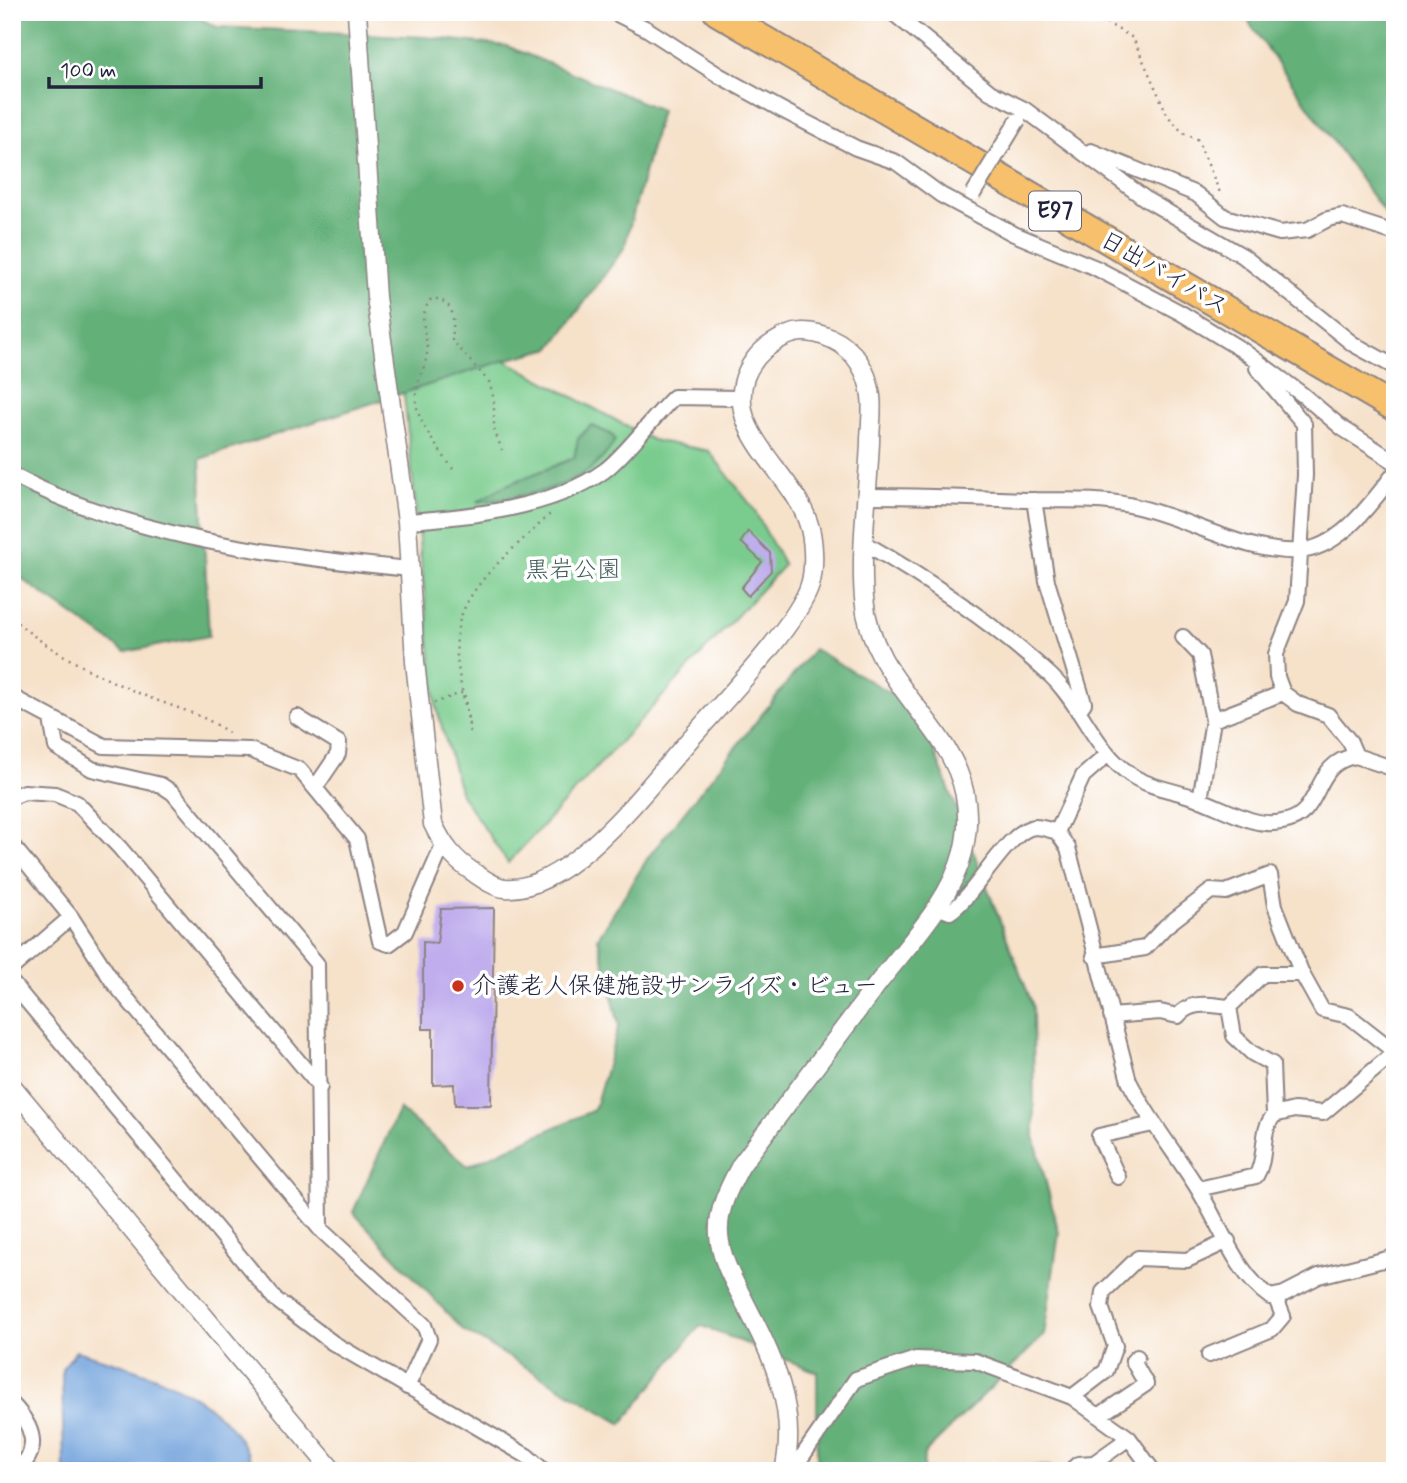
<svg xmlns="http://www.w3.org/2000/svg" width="1407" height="1483" viewBox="0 0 1407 1483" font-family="Mynerve,'Klee One',sans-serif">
<rect width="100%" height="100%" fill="#fff"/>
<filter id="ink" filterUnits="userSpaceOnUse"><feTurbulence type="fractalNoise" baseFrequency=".0143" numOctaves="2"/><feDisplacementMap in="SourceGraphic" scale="14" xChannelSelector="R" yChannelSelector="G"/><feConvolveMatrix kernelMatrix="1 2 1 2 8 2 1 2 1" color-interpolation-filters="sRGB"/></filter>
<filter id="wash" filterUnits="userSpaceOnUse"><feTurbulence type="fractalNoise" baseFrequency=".00686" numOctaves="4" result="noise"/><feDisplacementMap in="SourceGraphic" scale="28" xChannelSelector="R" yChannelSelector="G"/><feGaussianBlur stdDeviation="1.57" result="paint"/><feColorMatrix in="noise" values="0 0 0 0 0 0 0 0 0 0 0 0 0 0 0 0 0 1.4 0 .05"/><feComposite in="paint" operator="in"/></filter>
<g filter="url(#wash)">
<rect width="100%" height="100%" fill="#f6e1c9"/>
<path fill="#7acc8e" stroke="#4e7764" stroke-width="2" d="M449,290L505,360L652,440L709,451L753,508L784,565L508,863L461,794L436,706L395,308Z
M1050,1466V1471H911Z"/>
<path fill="#63b079" stroke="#42695a" stroke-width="2" d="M12,12H187L217,27L425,37L507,46L661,110L624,248L551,348L505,360L200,459L209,636L125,652L12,572Z
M1243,12H1395V228L1252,27Z
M591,425L612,435L615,440C590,489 527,496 477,502L504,486L574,458L578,439Z
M814,649L918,709L1033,1006L1034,1136L1059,1233L1044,1335L924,1454L923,1471H817V1372L700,1325L622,1424L463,1330L353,1212L399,1109L468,1166L594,1110L619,1025L598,938L649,856Z"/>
<path fill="#71a2db" stroke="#4a628b" stroke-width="2" d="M76,1351C131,1367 188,1382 229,1425C241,1437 249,1456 257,1471H64L62,1369Z"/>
<g id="blocks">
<path fill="#bfaded" d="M748,531L770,553L771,571L748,596L741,588L762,562L741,542Z
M494,908L491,1105H455L454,1084L433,1085V1029H423V942L437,943L441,909Z"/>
</g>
</g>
<g filter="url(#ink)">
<use href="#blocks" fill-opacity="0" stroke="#8c8282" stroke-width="2"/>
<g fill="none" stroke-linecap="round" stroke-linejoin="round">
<g stroke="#8c8282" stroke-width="18">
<path id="minor" d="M613,12L647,29L720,76L784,111L856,148L896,162L941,195L1014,234L1096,268L1181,313L1242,350L1303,395L1342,428L1395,462
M892,12L990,92L1024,109L1147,200L1243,256L1353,344L1395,367
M1091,151L1196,194L1225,217L1280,233L1307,230L1328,219L1342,216L1395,233
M1257,368L1304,424L1305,475L1297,601L1276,654L1277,677L1283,693L1298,704L1328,715L1350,742L1356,756L1395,769
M12,475C133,538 275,556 410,569
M867,496C921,496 974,498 1028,500C1062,501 1094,498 1129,505C1182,515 1245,554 1298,551C1340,549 1370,504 1395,473
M1034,500L1047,581L1084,703L1078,711
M407,521C468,517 553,508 604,471C624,457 654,416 674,397L739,398
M866,544C932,582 995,624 1051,676C1082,706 1095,751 1131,775C1148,787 1176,791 1196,798C1214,805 1232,814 1250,820C1259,823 1272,824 1282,822C1325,816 1310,762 1356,756
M1183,637L1200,655L1213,720L1200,800
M12,697L104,746L250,750L300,770L357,839L380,941L389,944L405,932L443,845
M297,717L339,743L338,754L315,788
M51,719L56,747L92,769L161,785L173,793L317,964L320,1229
M1213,720L1283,693
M12,797L24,792L55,794L77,803L120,848L320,1087
M1057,832L1083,776L1107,755
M12,845L71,917L113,982L320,1229L424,1325L429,1339L407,1387
M937,907L950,912C976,895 1008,829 1035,827C1042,827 1050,830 1057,832L1068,848L1129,1081C1147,1117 1171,1147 1193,1181C1218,1218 1233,1271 1270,1297L1284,1294L1319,1276L1395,1257
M1094,956L1145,948L1166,926L1211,891L1226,892L1270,875L1275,906L1302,974H1263L1229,1007C1210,1005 1191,1000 1178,1016L1160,1012L1111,1016
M12,968L71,917
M1302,974L1322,1010L1349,1016L1395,1052
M12,983L275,1299L333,1343L527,1456L544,1471
M1274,1115L1294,1110L1323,1113L1395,1052
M1118,1177L1099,1136L1153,1124
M1198,1189L1256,1176C1268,1157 1259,1132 1274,1115L1272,1064L1252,1053L1234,1036L1229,1007
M1209,1355L1272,1329L1283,1316L1275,1296
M12,1404C32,1425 43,1449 16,1471
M1100,1415L1146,1384L1133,1361L1137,1357
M792,1471L856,1379L916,1359L975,1361L1072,1397
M1070,1471L1078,1464L1094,1463L1129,1438
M1153,1471L1129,1438L1072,1397L1106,1371L1115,1346L1101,1307L1103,1292L1138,1258L1187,1260L1228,1241"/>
</g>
<g stroke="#8c8282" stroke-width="21">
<path id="tertiary" d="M357,12L376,297L407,521L415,662L433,824C443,845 453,859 473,872C482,878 494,887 505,888C571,893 651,782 692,737C721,704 798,624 810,585C815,569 814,538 808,522C792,472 726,434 745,377C751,362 760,351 773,343C794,329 810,329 832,339C855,349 868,372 871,396C873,411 870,428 870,442C868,490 860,551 864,598C872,702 991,737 963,852C951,901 909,943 879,982C833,1043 787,1104 741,1165C730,1186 717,1209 719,1235C721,1259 732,1278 743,1299C771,1354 799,1407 784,1471
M12,1086L333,1471"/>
</g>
<g stroke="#8c8282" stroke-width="30">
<path id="motorway" d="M717,12L1395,408"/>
</g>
<path stroke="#8c8282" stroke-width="2.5" stroke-dasharray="2 5" stroke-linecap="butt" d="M1097,12L1102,20L1133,38L1168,116L1183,133L1197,139L1221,195
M453,469C438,447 413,420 416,392C418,378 428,362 427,349C426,329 417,316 432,298C457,302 454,320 452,340L489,382L494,399V429L502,450
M12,618C51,653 100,677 148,697C176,708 209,716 231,735
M434,703L464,692L470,731C465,699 451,656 459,623C471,578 520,545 552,512"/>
<use href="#minor" stroke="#fff" stroke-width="14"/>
<use href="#tertiary" stroke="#fff" stroke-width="18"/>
<use href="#motorway" stroke="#f7c06c" stroke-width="26"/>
<g stroke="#8c8282" stroke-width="18" stroke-linecap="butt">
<path id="minor-bridge" d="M973,194L1018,120"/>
</g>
<use href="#minor-bridge" stroke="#fff" stroke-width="14"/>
</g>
</g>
<circle fill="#c8321e" stroke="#fff" stroke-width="2.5" cx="458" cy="986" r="7"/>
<g text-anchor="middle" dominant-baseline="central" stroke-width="7" stroke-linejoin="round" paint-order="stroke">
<rect fill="#fff" stroke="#646476" stroke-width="2" x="1029" y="191.5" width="52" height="39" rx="5"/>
<g font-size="23" font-weight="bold" fill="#22223b">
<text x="1055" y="211">E97</text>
</g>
<g font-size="24" fill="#22223b" stroke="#fff">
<text transform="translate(1164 274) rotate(30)">日出バイパス</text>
</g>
<g font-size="24" fill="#415e58" stroke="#fff">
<text x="573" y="570">黒岩公園</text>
</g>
<g font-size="24" fill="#22223b" stroke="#fff" text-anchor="start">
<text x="472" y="986">介護老人保健施設サンライズ・ビュー</text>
</g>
</g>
<rect width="1407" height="1483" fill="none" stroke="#fff" stroke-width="42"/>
<path d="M49 77v10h212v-10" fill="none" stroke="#22223b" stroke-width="3.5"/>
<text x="60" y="77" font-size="21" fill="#22223b" stroke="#ffffff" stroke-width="5" paint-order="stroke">100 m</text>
</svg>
